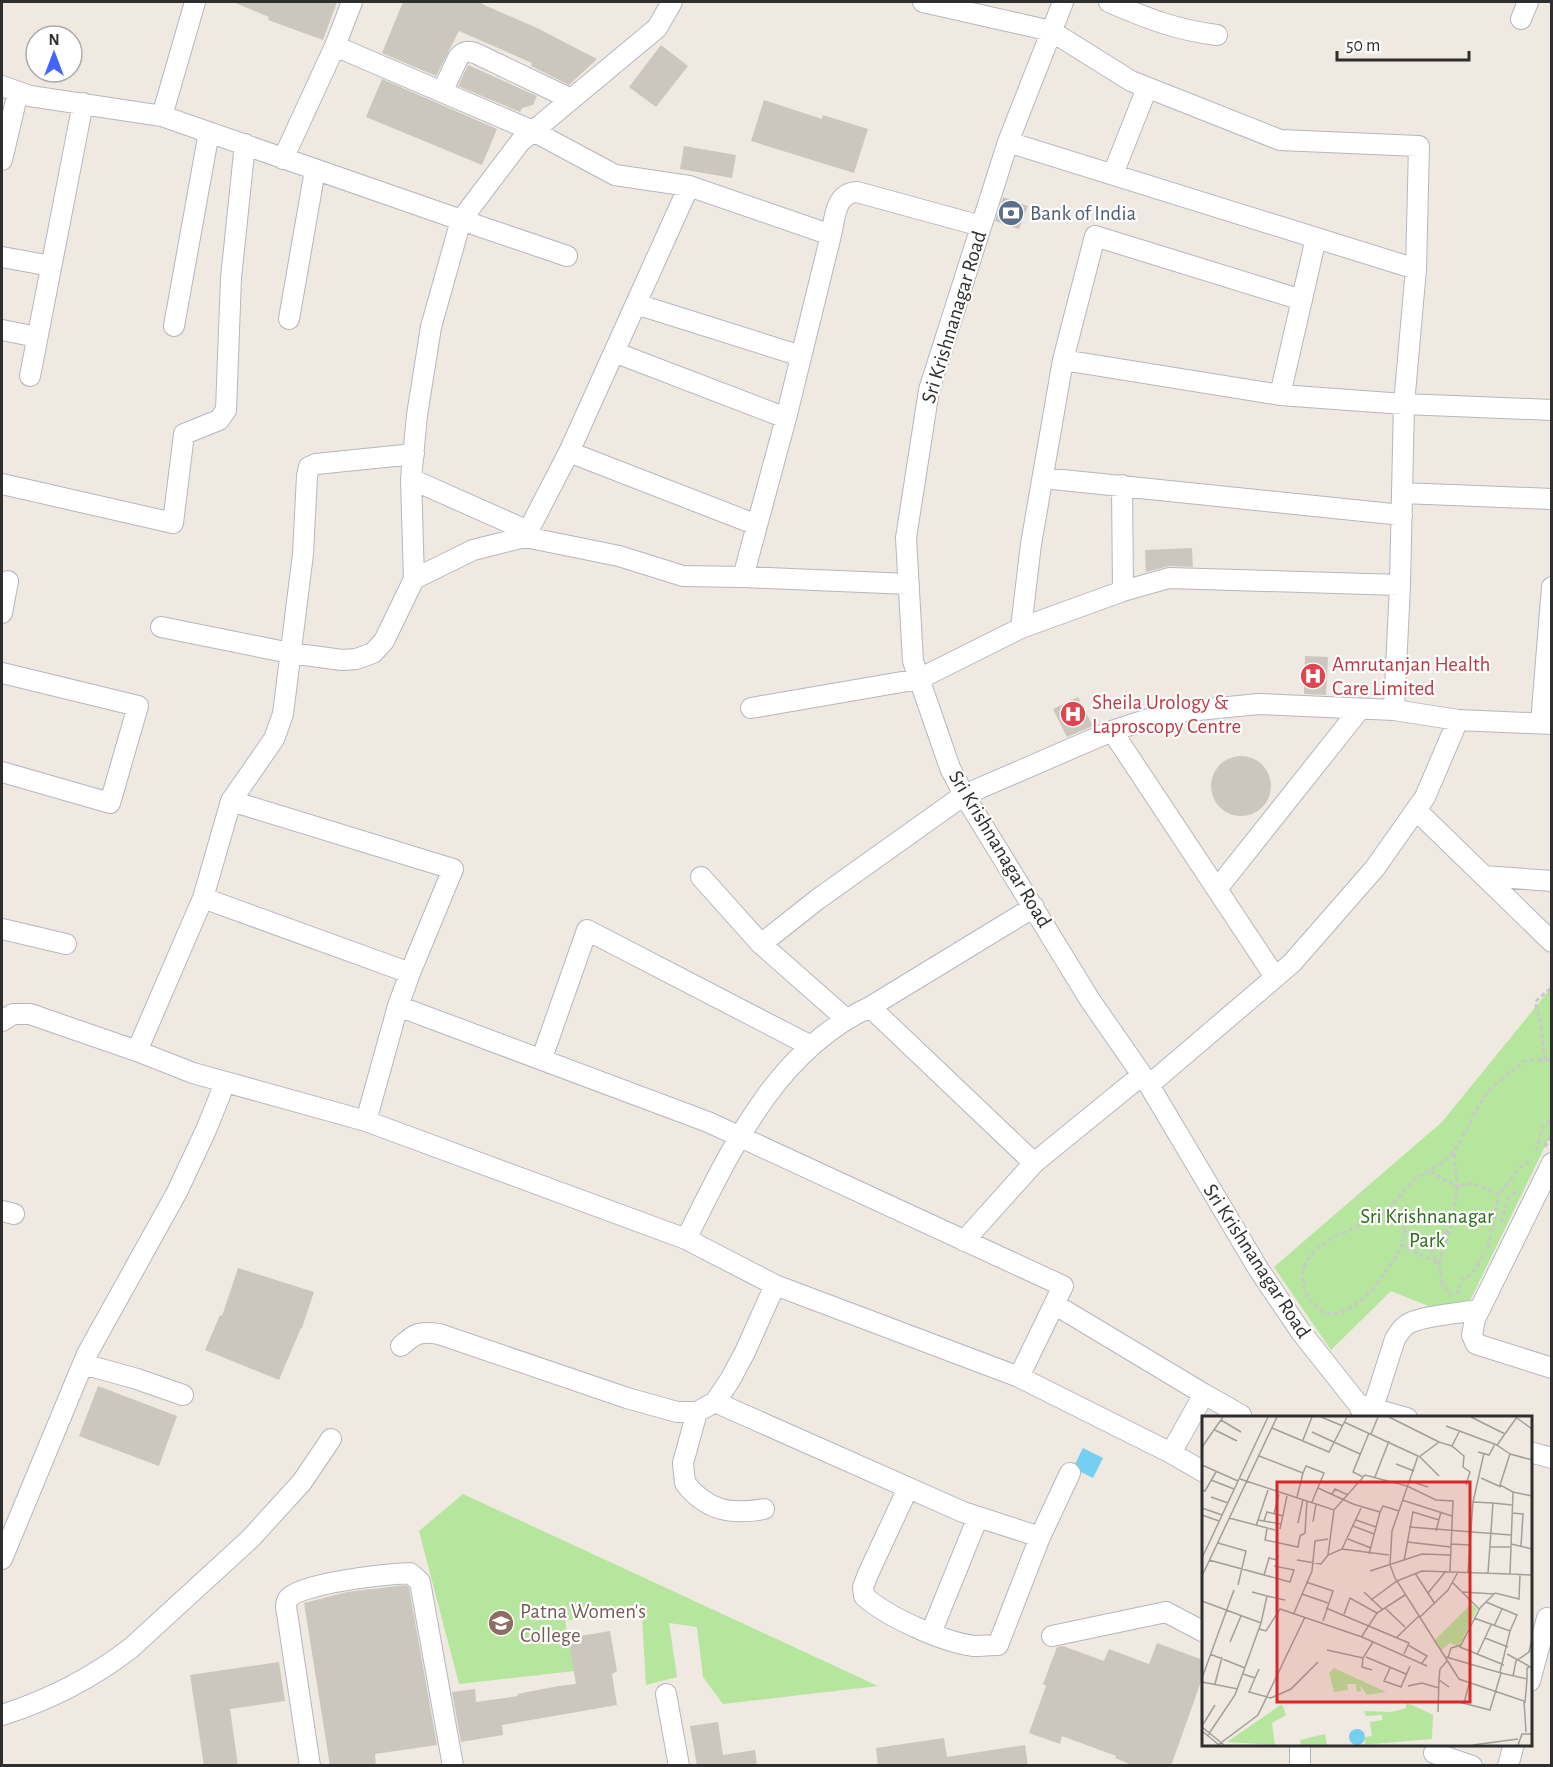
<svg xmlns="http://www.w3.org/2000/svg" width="1553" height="1767" viewBox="0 0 1553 1767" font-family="'Alegreya Sans',sans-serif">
<rect width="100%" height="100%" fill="#efe9e1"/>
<path fill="#b6e59e" d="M1551,988V1134L1461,1319L1391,1291L1331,1350L1274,1267L1442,1122Z
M463,1494L878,1686L723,1704L703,1677L697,1627L669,1623L677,1677L646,1685L642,1616L565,1620L574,1671L459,1684L419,1531Z"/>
<path fill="#75cff0" d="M1083,1448L1103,1458L1093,1478L1073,1468Z"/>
<path fill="#cbc7bf" d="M233,2H337L323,40L268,20L269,17Z
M403,2H482V4L537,28L597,59L569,85L531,66L532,63L459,31L436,76L382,53Z
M661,45L688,66L656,107L629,87Z
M468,65L537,96L533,105L522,108L520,112L458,86Z
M382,79L497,129L482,165L366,117Z
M764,100L822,119L823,115L868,129L854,173L751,141Z
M684,146L736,155L732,178L680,169Z
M1003,197L1028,206L1019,229L995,221Z
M1192,548L1193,567L1169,566L1146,572L1145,550Z
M1305,656L1328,657L1326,695L1304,694Z
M1078,697L1093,726L1067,737L1053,709Z
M1211 786a30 30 0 1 1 60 0a30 30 0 1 1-60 0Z
M238,1268L314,1292L302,1328H301L279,1380L205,1350L220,1315L222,1316Z
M98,1386L177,1416L159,1466L79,1436Z
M406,1585L409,1588L437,1745L375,1754L376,1766H330L304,1603L347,1592Z
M610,1631L617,1671L612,1674L617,1705L502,1725L503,1735L461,1742L452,1692L475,1689L476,1702L518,1696L517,1694L559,1686L576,1684L568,1638Z
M1157,1643L1203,1660V1676L1171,1766H1134L1115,1758L1116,1756L1062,1736L1060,1744L1029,1733L1046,1686L1043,1684L1057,1647L1063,1646L1104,1661L1109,1649L1149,1664Z
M279,1662L285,1701L230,1709L238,1766H204L190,1675Z
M718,1722L723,1755L755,1750L757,1766H697L690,1726Z
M944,1738L947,1757L1025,1745L1028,1766H878L876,1748Z"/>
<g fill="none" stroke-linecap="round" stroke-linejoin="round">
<g stroke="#b4b7c1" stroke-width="22">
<path id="minor" d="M923,2L1051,31L1131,81L1280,140L1419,146L1416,269L1404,404L1400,585L1394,710
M1063,2L1008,142L929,390L906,538L913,661L950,768L964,795L1090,1000L1149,1085L1259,1270L1301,1332L1358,1404L1365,1418
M1109,2C1146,18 1176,30 1217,35
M1521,19L1528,2
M335,46L533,131L615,175L689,186L831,235C835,218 835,193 857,192L981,226
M2,86L30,96L162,116L461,220L520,142L657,28L672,2
M442,92L458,58C464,50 469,51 477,54L571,99
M162,116L195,2
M1008,142L1416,269
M283,159L335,46L352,2
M2,160L18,92
M1113,174L1147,88
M2,257L51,266
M636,304L801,356
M289,319L315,170
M174,326L209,132
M2,330L37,337
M614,352L786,418
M1063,360L1280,395L1404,404L1552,410
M30,376L83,103
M1280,395L1316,238
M569,452L757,525
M1043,478L1402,515
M411,479L528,531
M2,484L173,523L184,434L219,420L226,410L231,278L245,144
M1122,485L1123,591
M1402,493L1552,499
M525,537L569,452L689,186
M743,577L786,418L831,235
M414,579L411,479L417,415L431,327L461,220L567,256
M2,613L8,581
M161,627L290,653L342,660L356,659L373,653L384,641L414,579L473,550L525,537L619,556L683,576L743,577L909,584
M1021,628L1031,544L1063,360L1095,236L1302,300
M2,673L138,706L110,803L2,772
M751,708L919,679L1021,628L1123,591L1169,578L1400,585
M1541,723L1552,587
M1112,731L1275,977
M231,801L453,869L410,973L398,1006L366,1121
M1416,810L1552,942
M1484,876L1552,881
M701,877L761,944L845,1018
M1217,889L1360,709
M203,898L410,973
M2,929L66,944
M761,944L818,899L964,795L1112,731L1167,713L1259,704L1394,710L1458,720L1552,724
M398,1006L708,1122L1063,1286L1019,1377
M870,1007L1034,1163
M2,1021L13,1014H30L137,1051L193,1073L366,1121L686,1239L775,1285L1019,1377L1171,1453L1204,1472
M137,1051L203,898L231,801L274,739L283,714L303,554L307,476L309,467L316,464L414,454
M542,1058L587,930L809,1045
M1149,1085L1292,963L1375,868L1425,797L1458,720
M1552,1163L1475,1319L1472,1335L1476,1344L1552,1368
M2,1211L14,1214
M686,1239C731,1150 775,1051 870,1007L1034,907
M964,1241L1034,1163L1142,1075
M1054,1304L1204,1394L1171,1453
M401,1346C415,1333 420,1331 439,1334L627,1398L677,1412H697L715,1402L730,1380L745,1352L775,1285
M83,1364L137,1379L183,1395
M1204,1394L1241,1415
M715,1402L963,1512L1040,1537
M1361,1405L1407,1418
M1373,1408L1395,1339C1400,1331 1404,1325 1412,1322C1428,1315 1460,1313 1479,1310
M697,1412L683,1463L685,1483C707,1511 731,1515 764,1509
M1530,1452L1552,1458
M908,1488L868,1574L863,1587L864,1596C887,1617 943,1642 974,1646C982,1646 990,1645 998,1645L1040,1537L1070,1473
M2,1559L87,1354L177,1192L206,1130L225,1083
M931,1633L978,1517
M1052,1636L1166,1612L1204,1632
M1530,1681L1547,1618
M666,1694L679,1766
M2,1715C49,1700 91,1679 131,1648L251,1538L302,1482L331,1439
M1434,1753L1472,1766
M310,1766L287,1613C286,1608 285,1604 288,1599C299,1583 388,1574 410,1573L420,1582L453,1766
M1300,1766V1744
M1508,1766L1514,1744"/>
</g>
<path stroke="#c9c9c9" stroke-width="3" stroke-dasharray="4.5 3" stroke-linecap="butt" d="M1545,1060H1552
M1545,1147L1552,1134
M1536,1151L1543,1128L1552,1118
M1430,1171L1457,1187L1454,1151
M1389,1209L1405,1229L1427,1240L1438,1263
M1501,1222L1508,1199L1516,1191
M1405,1229L1402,1245L1427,1240L1449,1231
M1488,1248L1499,1195
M1439,1264L1454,1215L1457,1187C1472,1179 1486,1188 1499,1195L1522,1165L1532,1160
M1457,1295L1461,1280L1472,1274L1486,1252
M1452,1296L1442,1283L1439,1264L1402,1245C1389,1269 1369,1301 1342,1312C1317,1323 1293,1284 1306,1262C1323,1235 1357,1230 1382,1214C1394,1206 1402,1191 1413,1181C1423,1172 1437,1168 1447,1158C1464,1142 1470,1118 1483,1099C1489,1089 1502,1078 1512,1071C1516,1068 1522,1062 1527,1060C1532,1059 1540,1060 1545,1060L1540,1019L1535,1002L1552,987"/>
<use href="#minor" stroke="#fff" stroke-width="20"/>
</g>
<defs>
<g id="bank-disc" transform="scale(1.35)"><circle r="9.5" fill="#5c6f8a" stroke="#fff"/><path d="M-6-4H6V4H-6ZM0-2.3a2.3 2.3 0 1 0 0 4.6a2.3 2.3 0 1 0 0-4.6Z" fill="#fff"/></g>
<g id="hospital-disc" transform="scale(1.35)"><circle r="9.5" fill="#e0444e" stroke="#fff"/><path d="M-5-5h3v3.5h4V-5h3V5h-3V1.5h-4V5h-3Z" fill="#fff"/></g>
<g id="university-disc" transform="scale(1.35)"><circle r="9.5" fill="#8d6e63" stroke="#fff"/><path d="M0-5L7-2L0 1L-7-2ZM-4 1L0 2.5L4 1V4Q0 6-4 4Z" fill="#fff"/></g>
</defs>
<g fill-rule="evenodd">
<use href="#bank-disc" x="1011" y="213"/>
<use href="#hospital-disc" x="1313" y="676"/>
<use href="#hospital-disc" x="1073" y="714"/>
<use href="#university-disc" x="501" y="1623"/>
</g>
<g text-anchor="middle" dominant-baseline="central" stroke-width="4.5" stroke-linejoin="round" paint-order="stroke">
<g font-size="21" fill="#4e5e75" stroke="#fff" text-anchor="start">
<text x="1030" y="213">Bank of India</text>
</g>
<g font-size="21" fill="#2e2e2e" stroke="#fff">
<text transform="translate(954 317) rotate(-73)">Sri Krishnanagar Road</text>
<text transform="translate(1000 849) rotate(59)">Sri Krishnanagar Road</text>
<text transform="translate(1257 1261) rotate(57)">Sri Krishnanagar Road</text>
</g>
<g font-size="21" fill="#be3a42" stroke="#fff" text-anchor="start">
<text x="1332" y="664">Amrutanjan Health<tspan x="1332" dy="24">Care Limited</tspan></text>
<text x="1092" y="702">Sheila Urology &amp;<tspan x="1092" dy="24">Laproscopy Centre</tspan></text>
</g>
<g font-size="21" fill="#2c6e1b" stroke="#fff">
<text x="1427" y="1216">Sri Krishnanagar<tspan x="1427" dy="24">Park</tspan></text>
</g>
<g font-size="21" fill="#785e54" stroke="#fff" text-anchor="start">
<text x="520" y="1611">Patna Women's<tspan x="520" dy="24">College</tspan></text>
</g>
</g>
<g transform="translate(1202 1416)">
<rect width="330" height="330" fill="#efe9e1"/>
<path d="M269,188L275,193L257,231L248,227L240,234L233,224ZM132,252L184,276L165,279L158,269L159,275L155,276L154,268H145L146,274L132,276L127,257ZM204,286L231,299L230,323L159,329L163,328V321L170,320L168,306L180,304V299L164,300L162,295L190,296L204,292ZM80,288L84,299L70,307L73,329L25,326ZM123,318L125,329H99L98,324Z" fill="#b6e59e"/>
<path d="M147 321a8 8 0 1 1 16 0a8 8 0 1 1-16 0Z" fill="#75cff0"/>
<path fill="none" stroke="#a29e99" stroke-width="1.5" d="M119,1L141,10M187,1L237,26M269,1L303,18M315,2L330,13M19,4L39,16M142,6L216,40L190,115L188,149L193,162L257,263L322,285L324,316M244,10L295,29M70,12L127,36L145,1M13,14L35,25M110,16L158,38M257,16L250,30L262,40L261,51L268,56L264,69M169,18L176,1M101,24L110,1M0,31L21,1M276,36L287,39L293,28M308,38L295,29L315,1M57,40L101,57L104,50L122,57L110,86M217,41L237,26L250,30M218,41L237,60M194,48L212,55M0,49L36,65M161,61L151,56L167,17M173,61L187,25M279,62L299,71M38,63L132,94L163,59L205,70L234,84L251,85L248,155M9,64L32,73M208,65L226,71M116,72L151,88L178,96L181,90L197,95M0,74L3,75L14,56M311,76L330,80M130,78L133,73L146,79M9,81L26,87M95,81L101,57M200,84L250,100M271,86L282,37M291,87L310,89M0,92L20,99M310,97L321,98L319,130M72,98L77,78M0,99L17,105M27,102L73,114M56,104L79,108M154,104L174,111M62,105L65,96L81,100M111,106L114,88M96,107L101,83M54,110L66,74M151,110L172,118M207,111L309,119M65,113L63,124L96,131L98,120L103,117L105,84M78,113L85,80M234,115L239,96M146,123L169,132M205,126L249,131M16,127L44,135L36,169M249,128L268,129M309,128L330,133M288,131H308M140,133L160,90M167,138L178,96M126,139L132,94M0,142L66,1M7,144L88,166L92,154L72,150M95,144L119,148L126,139L140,133L187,139M202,145L211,96L237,104M168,155L220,138L249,139M266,156L271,86L291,87L286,157M213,157L233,188M308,158L330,159M62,159L67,142L75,144L76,139M0,160L75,1M104,166L131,175L121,205M251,167L277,193M162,176L180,193M261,176L292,178M226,177L244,155M100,178L126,187M65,180L83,184M169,184L195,165L220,155L308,158L311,76L298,69L308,38L330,44M0,185L59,207M284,186L315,199L308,215M124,192L207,227L202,238M183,192L203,211M92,197L110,155L113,125L126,123M142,198L148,182L175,197M218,201L246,174L256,156M272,202L308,215L298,256M292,210L300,193M57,213L64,215L78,193L160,221L225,250M160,220L175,197L203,179M195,221L217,200M283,222L306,231M28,226L39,200M206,229L225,240L220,247M125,234L161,242L171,226M8,238L43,252M305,238L327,250M275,239L289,209M164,241L204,258M244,241L299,257L288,294L253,285M161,242L160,251L170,254M246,242L249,232L259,229M245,245L238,253L237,264L247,271M302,249L258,231L278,192L293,177L317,183L318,158M188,252L182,265L199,271L208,250M299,257L325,263V252L330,250M41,258L53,262L57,253M311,260L314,245L327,236L330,223M0,262L32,174M53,262L47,276L69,282L89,273L116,246M0,266L36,273M13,268L20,241M206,270L220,267L237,272M262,287L267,268M323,287L325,263M236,296L237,264M0,310L13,289M0,311L22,329M0,315L17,329M6,319L33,279L59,207L65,180L50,176M16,329L56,299L103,201M271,329L316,323M316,329L320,318H330"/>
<path fill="#d62828" fill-opacity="0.15" stroke="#d62828" stroke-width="3" d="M75,66H268V286H75Z"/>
<rect width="330" height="330" fill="none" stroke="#2e2e2e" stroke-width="3"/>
</g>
<rect width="1553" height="1767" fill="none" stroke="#2e2e2e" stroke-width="6"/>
<g transform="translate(54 54)"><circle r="28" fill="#ffffff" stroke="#ababab" stroke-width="1.5"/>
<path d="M0-4.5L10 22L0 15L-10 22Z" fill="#4264fb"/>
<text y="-9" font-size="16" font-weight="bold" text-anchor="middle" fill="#2e2e2e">N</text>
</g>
<path d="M1337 51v9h132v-9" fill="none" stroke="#2e2e2e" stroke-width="3"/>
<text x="1346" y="51" font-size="18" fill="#2e2e2e" stroke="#ffffff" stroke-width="4.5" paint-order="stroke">50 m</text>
</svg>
